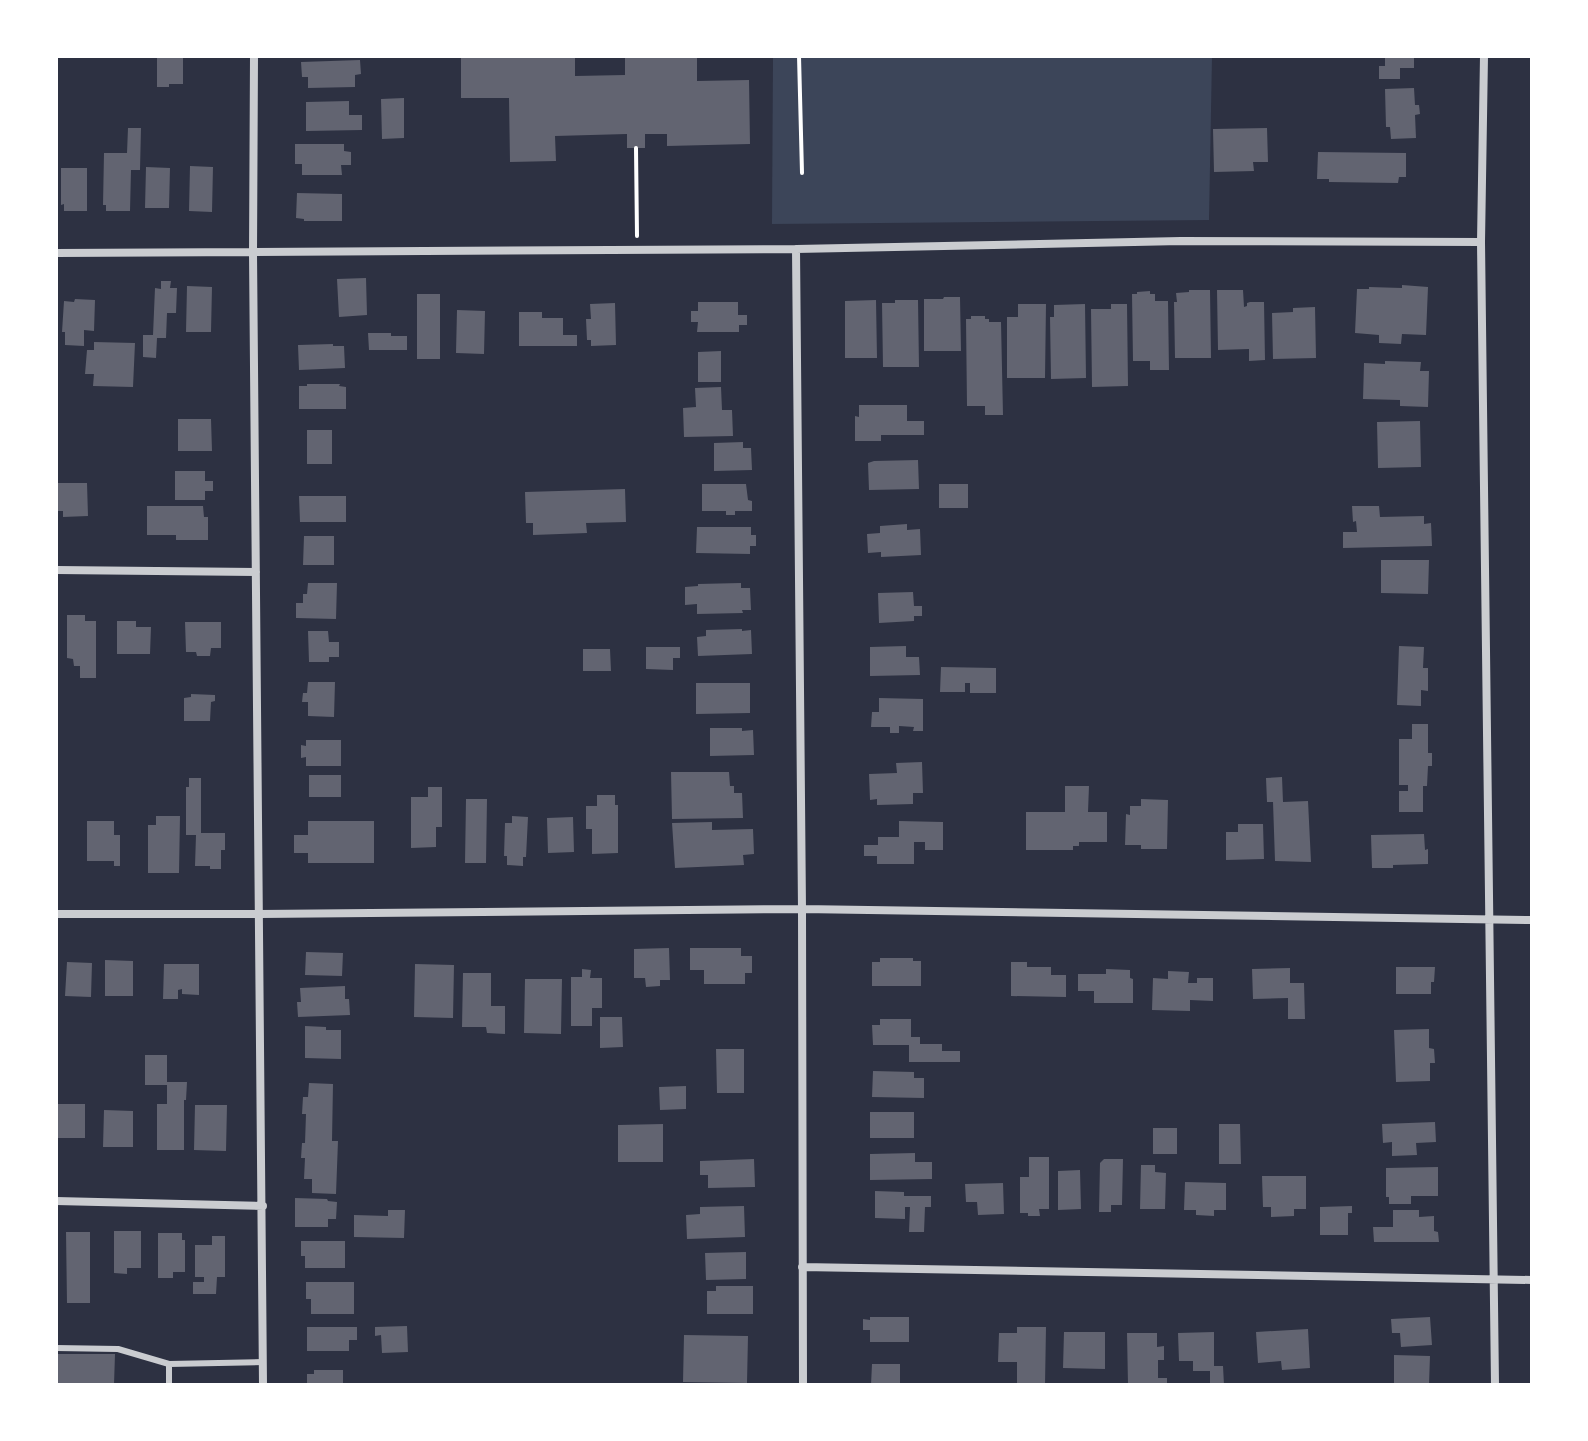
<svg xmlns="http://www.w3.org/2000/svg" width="1588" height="1441" viewBox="0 0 1588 1441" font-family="Raleway,sans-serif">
<rect width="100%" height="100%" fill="#2d3142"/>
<path fill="#3c4559" d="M773,56H1212L1209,220L772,224Z"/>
<path fill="#626471" d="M157,56H183V84H169V87H157Z
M461,56H575V76L625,75V56H697V81L749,80L750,144L667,146V134H645V148H627V134L555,136L556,161L510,162L509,98H461Z
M1385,56H1414V68H1400V79H1379V66H1385Z
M360,60L361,74L355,75V87L308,88V77H302L301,62Z
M1414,88L1415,105H1419L1420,114L1415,115L1416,138L1391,139L1390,127H1386L1385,89Z
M404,98V138L382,139L381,99Z
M349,101V115H362V130L306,131V102Z
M128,128H141L140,170H131L130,211H106V205H103L104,153H127Z
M1267,128L1268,162H1253L1254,171L1214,172L1213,129Z
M295,144H344V151L351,152V165H341L342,175H302V164H295Z
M1318,152L1406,153V177H1399L1398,183L1329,182V179H1317Z
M190,166L213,167L212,212L189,211Z
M146,167L170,168L169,208H145Z
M61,168H87V211H64V204L61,205Z
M297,193L342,194V221H304V219L296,218Z
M366,278L367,315L339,317L337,279Z
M161,281H171L170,288H177L176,313H167L166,338H157L156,358L143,357V335H153L155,288L161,289Z
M1402,285L1428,287L1426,335L1402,334L1401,344L1379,343V335L1355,333L1357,289H1369V287L1402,288Z
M187,286L212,287L211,332H186Z
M1189,290H1210L1211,358H1175L1174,302H1177L1176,293L1189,292Z
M1217,290H1243L1244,307L1247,306V303L1250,302H1264L1265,360L1249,361V349L1218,350Z
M1150,291V294H1155V301H1168L1169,370H1150V361H1133L1132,294H1137V292Z
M417,294H440V359H417Z
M944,297H960L961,351H924V299H943Z
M75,299L95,300L94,331L84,330V346L65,345V332H62L64,301L74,302Z
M876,300L877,358H845V301Z
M895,300H918L919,367H883L882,303H895Z
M698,302H738V315H747V325H739V332H697L698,322H691V311H698Z
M615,303L616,345L591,346V340H587L586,319H591L590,304Z
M1018,304H1046L1045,378H1007V317H1018Z
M1085,304L1086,378L1051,379L1050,317H1054V305Z
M1111,304H1127L1128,386L1092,387L1091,309H1111Z
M1315,307L1316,358L1273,359L1272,313L1293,312V308Z
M457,310L485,311L484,354L456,353Z
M519,312H542V318H563V335H577V346H519Z
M971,316H985V319H989V322H1001L1003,415H985V406H967L966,319H971Z
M368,333H391V336H407V350H369Z
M94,342L135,343L133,387L93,386L94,374H85L87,350H94Z
M333,344V346H344L345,368L299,370L298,345Z
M721,351V382H698V352Z
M1385,361L1421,362L1420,371H1429L1428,407L1400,406V400L1363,399L1364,363L1385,364Z
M307,384H340L339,386L346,387V409H299V386H307Z
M721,387L722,410H732L733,436L684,437L683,408L696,407L695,388Z
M859,405H907V421H924V435H881V441H855V416L859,417Z
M178,419H211L212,451H178Z
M1420,421L1421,467L1378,468L1377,422Z
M307,430H332V464H307Z
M743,442V448H751L752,470L714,471V443Z
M918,460L919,489L869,490L868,463L874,461Z
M175,471H205V481H213V491H205V500H175Z
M56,483H87L88,516L63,517V511H56Z
M702,484H746L748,500L752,501V511H735V515H726V511H702Z
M939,484H968V508H939Z
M625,489L626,522L586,523L587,533L533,535V523H526L525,492Z
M299,496H346V522H300Z
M147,506H203L204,517H208V540H176V535H147Z
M1352,506H1379L1380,517L1424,516V524L1431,523L1432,546L1343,548V532H1357L1356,521L1353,522Z
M907,524V530L920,529L921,555L881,557V552L868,553L867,534L880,533V526Z
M697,527H751V535H756V546H750V554L696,553Z
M304,536H334V565H303Z
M1381,560H1429L1428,594L1381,593Z
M308,583H337L336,619L296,618V603H303V594H307Z
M741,583V588H750L751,610H742L743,613L697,614V604L685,605V587L698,586V584Z
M913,592L914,606H922V616H914V621L879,623L878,593Z
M67,615H85V621H96V678H80V666H74L73,659L67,658Z
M117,621H136V627H151L150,654H117Z
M185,622H221V648H211L210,656H197L196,652H186Z
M742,629V631L751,630L752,654L698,656L697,637L706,636V630Z
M308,631H328L329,642H339V657H329V662H309Z
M906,646V657H919L920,675L870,676V647Z
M1399,646L1424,647L1423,668H1428V691L1421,690V706L1397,705Z
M646,647H680V658H673V670L646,669Z
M583,649H610L611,671H583Z
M941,667L996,668V693H970V683H965V692H940Z
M308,682H335L334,717L308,716V702H302L303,693H307Z
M696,683H750V713L696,714Z
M191,694L215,695V701L211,702L210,721H184V698L191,697Z
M879,698L923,699V731H913L914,727L899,726V733H890V727H871L872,712H879Z
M1412,724H1428V753H1432V766H1428L1427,786H1423V812H1399V791H1408V785H1399V739H1412Z
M710,728H742V731L753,730L754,755L710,756Z
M306,740H341V766H306V757L301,758V745L306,746Z
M922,762L923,793H913V804L877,805V799L870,800L869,774L897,773L896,763Z
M671,772H729L730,786H734V793H742L743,818L672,819Z
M309,775H341V797H309Z
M1282,777L1283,802L1308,801L1311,862L1275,861L1273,802H1267L1266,778Z
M189,778H201V833H225V850H221V869H210V866H195L196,835H186V787H189Z
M1065,786H1089L1088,812H1107V842H1079V846H1073V850H1026V812H1065Z
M428,787H442V827H436V847L411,848V797H428Z
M597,795H615V805H618V853L592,854V829H586V806H597Z
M466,799H487L486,863H465Z
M1141,799L1168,800L1167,849H1141V845H1125L1126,814L1130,815V806H1141Z
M156,816H180L179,873H148V825H156Z
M512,816L528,817L526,857H523V866L507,865V856H504L505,823H512Z
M573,817L574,852L548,853L547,818Z
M87,821H114V835H120V866H114V861H87Z
M308,821H374V863H308V853H294V835H308Z
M899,821L943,822V850H925V842H914V864H877V856H864V845H878V837H899Z
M712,822V830L753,829L754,854L743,855L744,865L675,868L672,823Z
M1238,824H1263L1264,859L1226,860V832H1238Z
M1424,834L1425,850L1428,849V864L1393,865V868H1372L1371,835Z
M669,948L670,980H660V986L646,987L645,978H634V949Z
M690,948H741V956H752V973H745V984H704V970H690Z
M306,952L343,953L342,976L305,975Z
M880,958H913V961H921V986H872V962H880Z
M105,960L133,961V996H105Z
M67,962L92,963L91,997L65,996Z
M1011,962H1027V967H1051V975H1066V997L1011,996Z
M164,964H199V995L182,994V989L178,990V999H163Z
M415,964L454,965L453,1018L414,1017Z
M1396,967H1435L1434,982H1431V994H1396Z
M1290,968V983H1304L1305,1019H1288V998L1253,999L1252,969Z
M582,969L591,970L590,978H602V1008H592V1026H571V977H582Z
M1106,969L1130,970V978L1133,979V1003H1094V991H1078V974H1106Z
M1168,971L1189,972L1188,983H1197V978H1213V1001L1190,1000V1011L1152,1010L1153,978L1168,979Z
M463,973H491V1006H505V1034L487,1033L486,1027H462Z
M525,979H562L561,1034L524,1033Z
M345,986V999H349L350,1015L298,1017L297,1002H301L300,988Z
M600,1017H622L623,1047L600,1048Z
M880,1019H911V1037H920V1044H942V1051H960V1062H909V1045H873L872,1025H880Z
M305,1026L326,1027V1030H341V1059L305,1058Z
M1429,1029V1048L1434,1049L1435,1063H1430V1081L1396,1082L1394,1030Z
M716,1049H744V1093H717Z
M145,1055H167V1082H187L186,1100H184V1150H157V1104H167V1085H145Z
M873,1071L914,1072V1078H924V1098L872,1097Z
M309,1083L333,1084L332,1141H338L336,1194L312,1193V1179H304L305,1158H301L302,1143H305L306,1114H302L303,1097H308Z
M686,1086V1109L660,1110L659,1087Z
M56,1104H85V1138H56Z
M195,1105H227L226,1151L194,1150Z
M104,1110L133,1111V1147H103Z
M870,1112H914V1138H870Z
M1435,1122L1436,1142L1416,1143L1417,1155L1392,1156V1142L1383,1143L1382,1124Z
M663,1124V1162H618V1125Z
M1219,1124H1240L1241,1164H1219Z
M1153,1128H1177V1154H1153Z
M915,1153V1162H932V1179L870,1180V1154Z
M1029,1157H1049V1209H1039L1040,1216H1028V1213H1020V1177H1029Z
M754,1159L755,1187L708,1188V1175H700V1161Z
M1104,1159H1123L1122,1205H1111V1212H1099L1100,1163Z
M1141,1165H1155V1172L1166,1173L1165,1209H1140Z
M1438,1167V1196H1411V1204H1389V1197H1386V1168Z
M1080,1170L1081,1209L1058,1210V1171Z
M1262,1176H1306V1209H1294V1216L1271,1217V1207H1263Z
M1185,1182L1226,1183V1210H1214V1216L1196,1215V1210H1184Z
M1003,1183L1004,1214L978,1215L977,1202H966L965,1184Z
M875,1191L904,1192V1196H931V1207H925L924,1232H909L910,1207H905V1219L875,1218Z
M295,1198L327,1199L328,1201L337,1202L336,1219H328V1227H295Z
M744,1206L745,1237L687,1239L686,1215L700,1214V1207Z
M1352,1206V1213H1348V1235H1320V1207Z
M388,1210H405L404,1238L354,1237V1215L388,1216Z
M1393,1210H1419V1217L1434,1216V1231L1438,1232L1439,1242H1374L1373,1227H1393Z
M114,1231H141V1268H127V1274L114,1273Z
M66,1232H90V1303H67Z
M158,1233H182V1240H185V1272H173V1278H158Z
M212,1236H225V1277H217L216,1294H193V1282H204V1277H195V1245H212Z
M301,1241H345V1268H305V1256H301Z
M746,1252V1279L706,1280L705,1253Z
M306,1282H354V1314H311V1299H306Z
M716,1286H753V1314H707V1291H716Z
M870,1317H909V1342H870V1330H863V1319L870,1320Z
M1430,1317L1432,1345L1401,1347L1400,1333H1392L1391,1319Z
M407,1326L408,1352L382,1353L381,1335L375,1336V1327Z
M307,1327H357V1340H349V1351H307Z
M1017,1327H1046L1045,1385H1017V1362H998L999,1333H1017Z
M1308,1329L1310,1368L1282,1370L1281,1361L1258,1363L1256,1332Z
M1064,1332H1105V1369L1063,1368Z
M1214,1332V1366H1223L1224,1385H1210V1371H1193V1361H1179L1178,1333Z
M1127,1333H1157V1347L1164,1346V1360H1158V1378H1167V1385H1128Z
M684,1335L748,1336L747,1383L683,1382Z
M56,1354H115L114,1385H56Z
M1394,1355L1430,1356L1429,1385H1394Z
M872,1364H900V1385H871Z
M314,1370H343V1385H307V1374H314Z"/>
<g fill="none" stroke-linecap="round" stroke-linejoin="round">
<path stroke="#fff" stroke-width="4" d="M799,56L802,173
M636,148L637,236"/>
<path stroke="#caccd0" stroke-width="6" d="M56,1348L118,1349L169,1364
M169,1385V1364L263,1362"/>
<path stroke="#caccd0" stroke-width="8" d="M254,56L253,253L263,1385
M1484,56L1481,242L1495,1385
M796,249L802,909L803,1385
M56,253L796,249L1181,241L1481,242
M56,570L256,572
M56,914H260L802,909L1532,920
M56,1201L263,1206
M802,1267L1532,1280"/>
</g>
<rect width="1588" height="1441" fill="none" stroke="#ffffff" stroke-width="116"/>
</svg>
